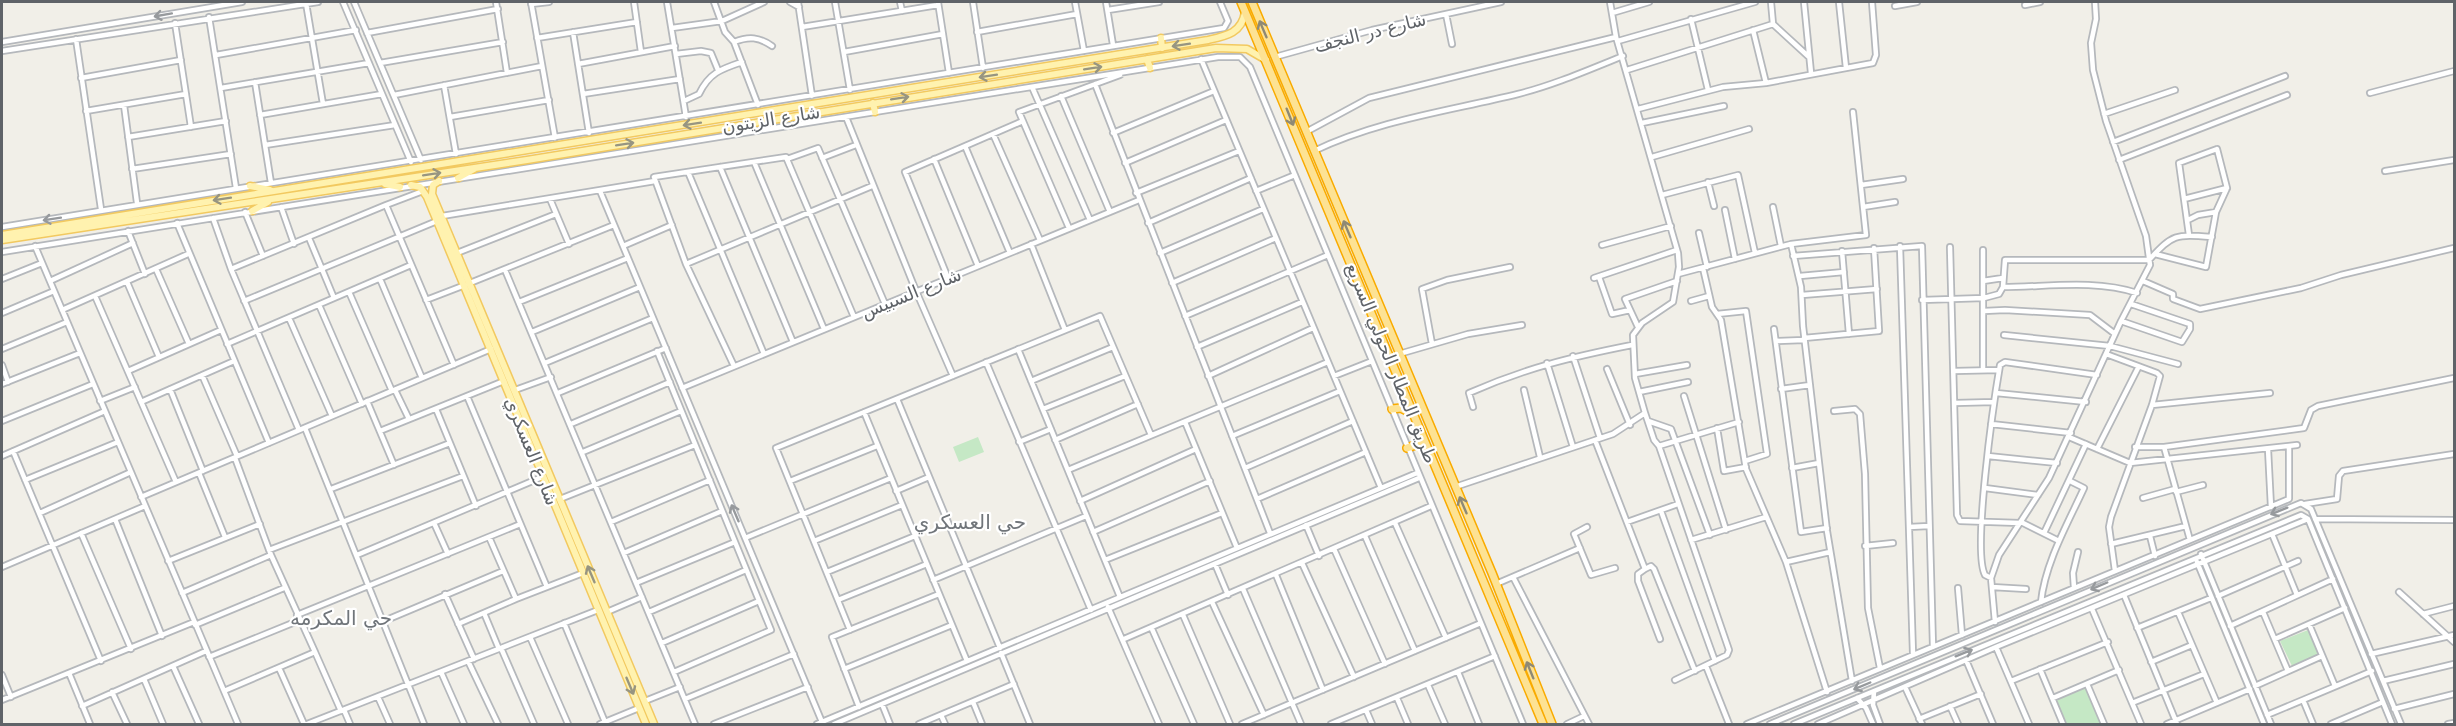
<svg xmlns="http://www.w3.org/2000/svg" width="2456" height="726" viewBox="0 0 2456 726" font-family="'DejaVu Sans','Noto Naskh Arabic',sans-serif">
<rect width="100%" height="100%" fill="#f1efe8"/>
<path fill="#c5e8c5" d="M978,437L984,452L959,462L953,447Z
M2308,630L2319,654L2292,666L2280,641Z
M2086,686L2103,724H2064L2055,700Z"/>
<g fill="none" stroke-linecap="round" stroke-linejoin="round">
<g stroke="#b5b8bc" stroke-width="8">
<path id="minor" d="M343,2L411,162
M354,2L421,160
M496,2L507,73
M531,2L555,138
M634,2L641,52
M667,2L686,117
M714,2L725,32L734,42L758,105
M790,2L799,7
M798,2L812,96
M835,2L850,90
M900,2L902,11
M938,2L949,73
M973,2L983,68
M1075,2L1084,51
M1106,2L1113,45
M1610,2L1616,37
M1771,2L1773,24L1809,57
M1804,2L1811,73
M1839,2L1846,68
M306,3L323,104
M531,4L549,2
M2025,5L2040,2
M1895,6L1917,2
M1108,10L1159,2
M1612,13L1649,2
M1446,14L1452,44
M209,17L236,188
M1691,19L1708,90
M175,23L191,127
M802,27L938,5
M672,28L722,21L764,2
M1753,30L1766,83
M573,32L589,133
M977,32L1077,14
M367,33L498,9
M537,38L637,22
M76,39L101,209
M1618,41L1755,2
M2,42L242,2
M734,42C749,36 759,37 772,46
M2,51L318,2
M844,52L943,34
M676,54L701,51L711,53L718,70
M216,55L356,30
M1275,57L1372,30L1501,2
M1201,59L1381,488
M380,63L503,42
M578,64L675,46
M1627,70L1773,24
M81,78L181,60
M255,82L271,183
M1095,84L1270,533
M444,85L456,154
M1032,87L1090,220
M221,88L369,63
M2370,93L2454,71
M583,94L680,79
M394,95L542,66
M1061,96L1110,212
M684,101L699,94C709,73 721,69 742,62
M124,105L137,203
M1638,109L1723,87L1766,83L1873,63L1876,55L1872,2
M86,111L186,94
M2104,114L2175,90
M260,115L382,94
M450,117L549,100
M846,117L916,291L953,376
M1642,123L1724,106
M1306,132L1369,98L1616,37L1678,253L1679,267L1673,302L1642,323L1633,335L1635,378L1645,413
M1113,133L1214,91
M993,134L1040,240
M128,137L226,121
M2113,142L2285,76
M265,145L395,125
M965,146L1010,253
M1314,151C1379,120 1449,111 1518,94C1554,85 1588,70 1623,56
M1652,157L1749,129
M822,158L856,145
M787,159L818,148L885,304
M934,159L978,266
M2119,160L2287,95
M754,162L824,329
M1125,163L1226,120
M720,167L793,342
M132,169L231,154
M2385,171L2454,160
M688,172L764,354
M1708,182L1714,206
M1861,185L1903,179
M423,191L386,205L454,365
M600,191L822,722
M1256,191L1295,175
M1136,193L1239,151
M1662,195L1738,175L1755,253
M550,199L569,244
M2184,199L2227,188
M281,207L294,244
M1773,207L1781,246
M1863,207L1895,202
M1725,210L1735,259
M245,212L263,256
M442,216L655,181
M213,218L231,269L299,430
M2188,220L2198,215L2216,212
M177,223L269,443
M1148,223L1251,178
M2,227L1224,28L1228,21L1220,2
M1069,228L1019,112L1120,75
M128,231L145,274
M1699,233L1707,267
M309,238L334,298
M1031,244L1065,330
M1791,244L1866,235L1853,112
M1602,245L1671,226
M35,246L238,724
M623,246L672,225
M1900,246L1913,654
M1950,247L1957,515L1960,521L2020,523
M1983,250V281
M1842,251L1849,334
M2,252L1218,57H1240L1250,67L1523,724
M457,253L556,214
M1160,253L1263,209
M2155,254L2206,267L2216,212L2227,188L2217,149L2179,163L2189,235
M1793,256L1922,246L1933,647
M686,264L872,186
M1703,268L1712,307L1721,320L1746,469L1786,562L1827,692
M156,269L189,344
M231,269L386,205
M505,270L695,724
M1678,274L1791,244L1801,287L1803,326L1827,531L1852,681
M1800,276L1844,272
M1599,277L1612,314L1630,310
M948,278L905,172L1023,121
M1594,278L1677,250
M2,279L42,263
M380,279L422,378
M50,281L133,243
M2143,281L2173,294V299L2200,309L2301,288L2341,275L2454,248
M127,282L159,357
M470,283L614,225
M1172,283L1276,238
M2003,287L2005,260H2149C2173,234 2175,234 2212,237
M349,292L392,391
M1802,295L1877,289
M95,296L176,482
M426,300L465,285
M1922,300L1984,298L1999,294L2003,287C2046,287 2095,279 2137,293
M244,301L437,221
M1691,301L1709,296
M519,302L628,258
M319,305L362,404
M62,310L188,254
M1984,311L2005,310L2090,315L2115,334
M2,313L54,291
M1717,314L1746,311L1767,454L1745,461
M1185,316L1328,255
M289,318L332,416
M2121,321L2182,342L2190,329V324L2131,304
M1638,327L1625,299L1677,281
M1774,329L1801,532L1827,528
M532,332L640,287
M2004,335L2110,346L2178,364
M1804,338L1879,331L1874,248
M1776,341L1804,340
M227,344L411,265
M1432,344L1422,289L1447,280L1510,267
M1197,347L1302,302
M2,349L67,322
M1018,349L1120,597
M657,351L771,630L674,672
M1399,354L1468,334L1522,325
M2106,354L2157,373L2160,376L2152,405L2111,517L2109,527L2115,571
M1573,356L1600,438
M986,362L1091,610
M545,363L653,318
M1547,363L1573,447
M2,365L8,382
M734,366L686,264L654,177L786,157L854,317
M1607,369L1630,425
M1983,370V281L2003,278
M128,371L221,330
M1954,371L1999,370
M1635,374L1687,365
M202,375L237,456
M1208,376L1313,328
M1334,376L1372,361
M1031,381L1113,347
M2,384L80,353
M682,388L1139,200
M170,389L203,471
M1781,389L1810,385
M395,390L409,419
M515,390L551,377
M1524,390L1540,457
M1639,392L1688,382
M558,393L666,348
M1996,393L2086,402
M467,396L547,587
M1684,396L1726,530
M897,399L1000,648
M100,401L135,387
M367,401L394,465
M141,402L234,361
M1955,403L1994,402
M2152,405L2270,393
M1473,407L1469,393C1526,368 1571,357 1632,345
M436,409L476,506
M1043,409L1125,376
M1834,411L1855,409L1860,414L1865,474L1868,608L1880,668
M864,412L967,661
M2,421L93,384
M1648,421L1671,429L1710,535
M1185,422L1237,548
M571,424L670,382
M1991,424L2071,433
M305,428L424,724
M1717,428L1724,471L1746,467
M380,431L504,381
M1232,436L1340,391
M2069,437L2130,463L2297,445
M1055,440L1138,404
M1595,440L1645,569L1651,566L1654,569L1695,671
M1019,442L1051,429
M1659,446L1729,650L1727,655L1675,680
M2135,447H2164L2304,428L2311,410L2318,406L2454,378
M2164,447L2190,540
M2097,449L2138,368
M2268,449L2271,507
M13,451L101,661
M583,452L681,411
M2,456L105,411
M1988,456L2057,463
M235,458L271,555L315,652
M1245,468L1353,421
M1792,468L1819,463
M1068,470L1328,362
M199,473L225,537
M25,480L118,442
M790,481L877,446
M1455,487L1613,434L1645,413L1654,440L1659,446L1739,422
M1985,488L2038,495
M331,489L450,443
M896,491L929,477
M2176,492L2203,485
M141,497L491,349
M2143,498L2175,489
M560,499L695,445
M1257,499L1366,452
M1080,501L1196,449
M2305,504L2337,499L2339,476L2343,471L2454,454
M1661,511L1715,661
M40,513L131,472
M115,519L162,636
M2315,519L2454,520
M611,522L710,480
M1627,522L1678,504
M2021,522L2059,541
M434,523L448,554
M1395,523L1446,638
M1306,525L1319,556
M1587,527L1574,534L1591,575L1615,568
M1909,527L1929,526
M1093,532L1210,481
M81,533L131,649
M2044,533L2086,444
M2272,534L2297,595
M1365,536L1415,651
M2150,536L2155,556
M489,537L516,599L583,573
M745,538L891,478
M1691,540L1766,517
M814,541L902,505
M2111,544L2186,526
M1865,546L1893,543
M1334,549L1385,664
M269,550L463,476
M624,553L722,511
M2201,554L2271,724
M357,555L542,477
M1105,560L1222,513
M168,561L260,524
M1786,562L1830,552
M2197,562L2264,724
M1302,563L1354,677
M1215,564L1228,595
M2,567L145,506
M1645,569L1638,574V581L1660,639
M827,572L915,536
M1276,575L1323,690
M1513,577L1589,724
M1991,578L1985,575C1972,551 1994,400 2000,365L2005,362L2097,375
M933,580L1086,516
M636,583L735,542
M1496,584L1580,548
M1992,587L2026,589
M1958,588L1962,635
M2074,588L2073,573L2078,552
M1243,589L1301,724
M2399,592L2454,642
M182,593L271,555
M445,594L474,659
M2124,595L2177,724
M2218,596L2298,561
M838,600L927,564
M1212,602L1264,715
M2041,602C2045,563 2068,523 2084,488L2070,481
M1108,607L1159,724
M2092,609L2141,724
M607,612L642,597
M649,612L746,570
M2178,612L2217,703
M2263,612L2288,671
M484,613L499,649
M2423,614L2454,606
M297,615L518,525
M1183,615L1230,724
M384,621L503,571
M1995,622L1991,578L1999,555L2049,478L2121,321L2150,265L2146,236L2106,121L2093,70L2091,43L2096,19L2095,2
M564,623L605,722
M458,624L516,599
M2309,624L2335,686
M195,625L284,588
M2230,626L2333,579
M2137,628L2211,598
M1152,629L1194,724
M850,630L776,448L1100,316L1151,435
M530,637L568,724
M1124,639L1431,506
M2275,639L2345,608
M662,643L759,601
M1996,647L2029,724
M501,648L534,724
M1001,653L1030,724
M2371,654L2454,635
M209,657L300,620
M1966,660L1993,724
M468,661L498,724
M2151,662L2192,645
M173,666L199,724
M1706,666L1729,724
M279,668L304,724
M844,669L952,625
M2040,669L2063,724
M441,672L464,724
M1458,672L1479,724
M69,673L90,724
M2,675L11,697
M144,679L163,724
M2011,681L2108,642
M2383,681L2454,664
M2087,684L2104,724
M1428,685L1445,724
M2255,686L2322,656
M1905,687L1922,724
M224,691L315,652L341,711
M1874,691L1873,705L1880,724
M112,692L127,724
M378,697L390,724
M1397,698L1408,724
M1857,698L1866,708L1873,724
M2053,698L2119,670
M685,699L794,654
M2,700L194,622
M2303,700L2313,724
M645,701L680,687
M973,702L982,724
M2132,703L2204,674
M882,704L890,724
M82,706L206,651
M1950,706L1958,724
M859,707L832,637L939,594
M2394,709L2454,694
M344,710L350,724
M1366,710L1372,724
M941,715L945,724
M2267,715L2372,671
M1919,719L1981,694
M307,724L598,610
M600,724L639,708
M714,724L808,687
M817,724L1417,473
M834,724L1419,478
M919,724L1014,684
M1242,724L1481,623
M1331,724L1495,656
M1567,724L1584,716
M1747,724L2289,499V446
M1770,724L2301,503L2311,509L2401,724
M1794,724L2301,515L2308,519L2392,724
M1818,724L1996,647L2308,519
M2167,724L2250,689
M2331,724L2383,702
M2448,724L2454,723"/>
</g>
<g stroke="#f2c960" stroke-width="9">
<path id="major" d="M1161,38L1162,48
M1147,59L1150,68
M873,103L875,112
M458,178L476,168
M439,181L433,185L432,194L654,724
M385,184L400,187
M411,185L420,187L427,197L646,724
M250,186L270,190
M252,211L268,202
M2,235L1208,40C1226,36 1242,33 1245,12
M2,240L527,160L1216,48L1247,49L1266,60"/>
</g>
<g stroke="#f9ab00" stroke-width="10">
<path id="highway" d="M1241,2L1543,724
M1252,2L1492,573L1552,724
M1392,409L1401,408L1413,414
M1407,448L1424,442"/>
</g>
<use href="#minor" stroke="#fff" stroke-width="4.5"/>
<use href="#major" stroke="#fff2af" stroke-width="6"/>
<use href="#highway" stroke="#fde293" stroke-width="7"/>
</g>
<defs><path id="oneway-shaft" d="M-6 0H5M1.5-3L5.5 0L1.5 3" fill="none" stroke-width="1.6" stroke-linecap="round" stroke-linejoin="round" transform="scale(1.5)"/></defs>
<g stroke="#979a9d">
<use href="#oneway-shaft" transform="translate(163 15) rotate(170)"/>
<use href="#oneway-shaft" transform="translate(52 219) rotate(171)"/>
<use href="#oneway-shaft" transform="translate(2279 511) rotate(158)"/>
<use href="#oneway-shaft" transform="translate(735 513) rotate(-113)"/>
<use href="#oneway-shaft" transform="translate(2099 586) rotate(157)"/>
<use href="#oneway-shaft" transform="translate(1964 653) rotate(-22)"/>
<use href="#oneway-shaft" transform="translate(1862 686) rotate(157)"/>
</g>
<g stroke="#8e8975">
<use href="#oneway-shaft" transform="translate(1263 29) rotate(-113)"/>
<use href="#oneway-shaft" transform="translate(1290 117) rotate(68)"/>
<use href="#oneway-shaft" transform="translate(1347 229) rotate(-113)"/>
<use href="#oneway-shaft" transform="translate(1463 505) rotate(-113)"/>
<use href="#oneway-shaft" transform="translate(1530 670) rotate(-112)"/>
</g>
<g stroke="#979581">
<use href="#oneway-shaft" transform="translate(1181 45) rotate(171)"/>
<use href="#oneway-shaft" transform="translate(1093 68) rotate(-9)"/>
<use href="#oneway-shaft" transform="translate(988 76) rotate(171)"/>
<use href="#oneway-shaft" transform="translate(900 98) rotate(-9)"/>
<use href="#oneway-shaft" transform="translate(692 124) rotate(171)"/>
<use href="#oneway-shaft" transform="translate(625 144) rotate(-9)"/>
<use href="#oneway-shaft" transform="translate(432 174) rotate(-9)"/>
<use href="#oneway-shaft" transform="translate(222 199) rotate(171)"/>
<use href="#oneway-shaft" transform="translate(591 574) rotate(-113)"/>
<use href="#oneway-shaft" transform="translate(630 686) rotate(67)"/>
</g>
<g text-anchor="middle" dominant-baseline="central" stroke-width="4.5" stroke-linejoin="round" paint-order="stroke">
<g font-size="18" fill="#5f6368" stroke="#fff">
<text transform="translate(1370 32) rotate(-14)">شارع در النجف</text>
<text transform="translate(771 119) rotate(-9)">شارع الزيتون</text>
<text transform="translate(911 293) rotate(-22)">شارع السبيس</text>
<text transform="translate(1392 363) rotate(68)">طريق المطار الحولي السريع</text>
<text transform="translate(532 451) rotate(68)">شارع العسكري</text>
</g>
<g font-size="20" fill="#70757a" stroke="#fff">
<text x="970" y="522">حي العسكري</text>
<text x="341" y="618">حي المكرمه</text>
</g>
</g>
<rect width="2456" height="726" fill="none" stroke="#5f6368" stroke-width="6"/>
</svg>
